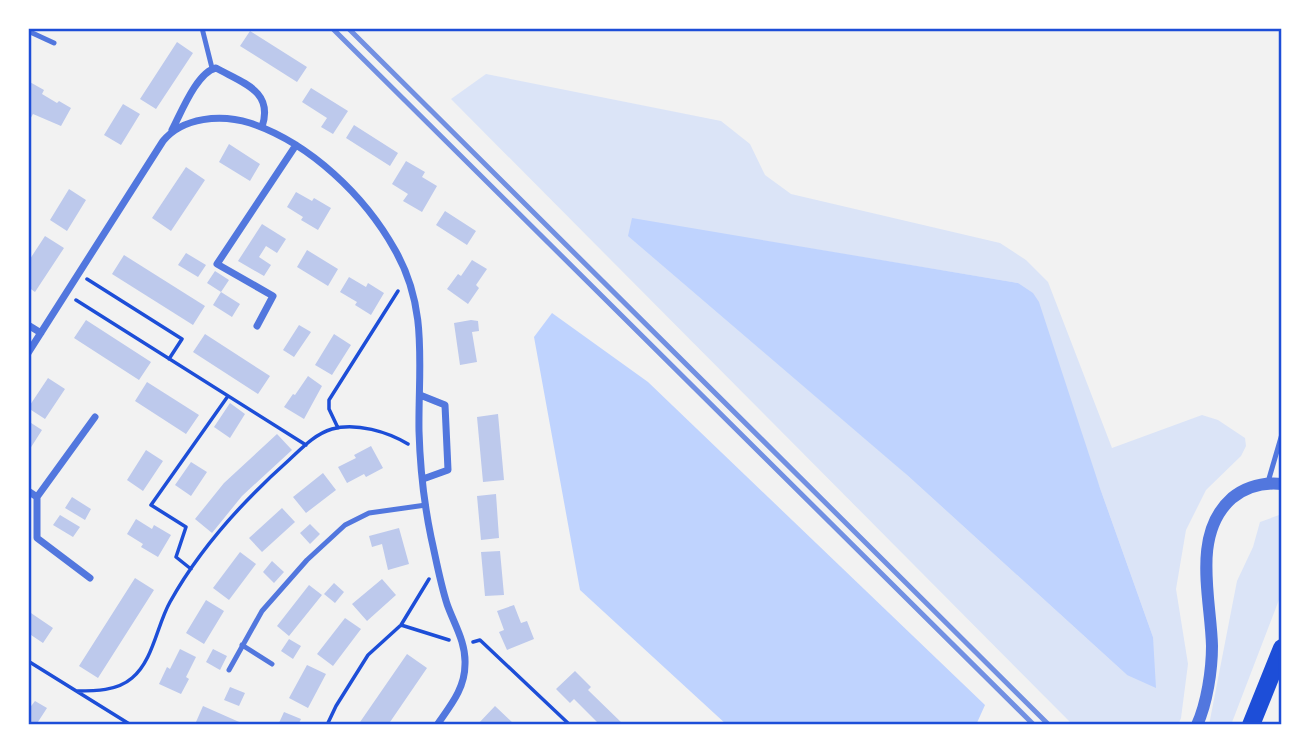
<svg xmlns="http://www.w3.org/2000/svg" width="1310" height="753" viewBox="0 0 1310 753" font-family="'Titillium Web',sans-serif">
<rect width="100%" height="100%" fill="#f2f2f2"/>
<path fill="#dbe4f7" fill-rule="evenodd" d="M486,74L721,121L750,144L765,175L791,194L1000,243L1026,260L1048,282L1112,448L1202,415L1218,420L1245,438L1246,446L1241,456L1206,490L1186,530L1176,589L1188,664L1181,718L1178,725H1073L451,99ZM632,219L1018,283L1100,488L1153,637L1127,675L907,475Z
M1282,514V592L1231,725H1209L1237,581L1253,547L1260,522Z"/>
<path fill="#bfd3fe" d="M632,218L1018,283L1033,293L1039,302L1100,488L1153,637L1156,688L1127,675L907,475L628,236Z
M552,313L648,382L985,705L976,725H727L580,590L534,337Z"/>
<path fill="#bdc9ec" d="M250,31L307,67L297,82L240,46Z
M177,42L193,53L156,109L140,99Z
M28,81L44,90L42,94L57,103L59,101L71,108L61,126L33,114L28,123Z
M311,88L348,111L333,134L321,127L327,118L302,102Z
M123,104L140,114L121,145L104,135Z
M354,125L398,153L390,166L346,138Z
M229,144L260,164L250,181L219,162Z
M406,161L425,172L422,177L437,186L422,212L403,201L408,194L392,184Z
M186,167L205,180L171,231L152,218Z
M69,189L86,200L67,231L50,220Z
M296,192L312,201L314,198L331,208L318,230L301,220L303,217L287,207Z
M445,211L476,231L467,245L436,225Z
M262,224L286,239L277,253L266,246L259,257L271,265L264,276L238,261Z
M45,236L64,248L35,292L28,287V262Z
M307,250L338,269L328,286L297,267Z
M186,253L206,265L198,277L178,265Z
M124,255L205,306L193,325L112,274Z
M472,260L487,269L476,285L479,288L468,304L447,289L458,274L461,276Z
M215,271L229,280L221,292L207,283Z
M349,277L366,287L368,283L384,293L371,315L355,305L357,302L340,292Z
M221,292L240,304L232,317L213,305Z
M86,320L151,362L139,380L74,338Z
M471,320L478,321L479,331L472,332L477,362L460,365L454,323Z
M299,325L311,332L294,357L283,350Z
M205,334L270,376L258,394L193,352Z
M334,334L351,345L332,375L315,365Z
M308,376L322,386L304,419L284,407L293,394L295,395Z
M48,378L65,389L45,419L28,408Z
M147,382L199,415L186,434L135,401Z
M230,403L245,414L230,438L214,427Z
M498,414L504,480L483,482L477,417Z
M28,421L42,430L28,452Z
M277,434L292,450L242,496L212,533L195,519L224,483Z
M371,446L383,468L366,477L364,474L347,483L338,467L356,458L354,455Z
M146,450L163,461L143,491L127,480Z
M191,462L207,472L191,496L175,485Z
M323,473L336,490L306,513L293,497Z
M496,494L499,538L481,540L477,496Z
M72,497L91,509L85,520L65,508Z
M282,508L295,522L262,552L249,538Z
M60,515L80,527L73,537L53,525Z
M136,519L152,529L154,525L171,535L158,557L141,547L143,544L127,534Z
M310,524L320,534L310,544L300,533Z
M399,528L409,564L388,570L382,544L372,547L369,536Z
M500,551L504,595L485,596L481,552Z
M240,552L256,564L229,600L213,588Z
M272,561L284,572L274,583L263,572Z
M135,578L154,590L98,678L79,666Z
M382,579L396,595L367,621L352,604Z
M334,583L344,592L335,603L324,594Z
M309,585L322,595L289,636L277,626Z
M206,600L224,611L204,644L186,633Z
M514,605L521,623L527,621L534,639L507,650L499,632L504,630L497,611Z
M28,611L53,628L43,643L28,633Z
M345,618L361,629L333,666L317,654Z
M289,639L301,646L293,659L281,651Z
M180,649L196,657L186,677L189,679L181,694L159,684L167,667L170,669Z
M213,649L227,656L220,670L206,662Z
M407,654L427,668L388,725H358Z
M307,665L326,674L308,708L289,698Z
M575,671L591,687L588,690L624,725H600L574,699L570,703L556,689Z
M230,687L245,693L239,706L224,700Z
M35,701L47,708L36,725H28V710Z
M203,706L246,725H203L196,722Z
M495,706L515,725H477Z
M284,712L301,719L298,725H278Z"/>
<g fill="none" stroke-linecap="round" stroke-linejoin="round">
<path stroke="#1d4ed8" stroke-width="3.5" d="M87,279L182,339L169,359
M76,300L306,445
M338,428L329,409V400L398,291
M191,569L176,557L186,527L151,505L228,396
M401,625L449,640
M473,642L480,640L570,725
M28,661L131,725
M76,691C95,691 117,691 132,678C153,661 157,625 170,602C200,548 243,501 289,460C302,448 315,434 332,429C356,422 388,432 408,444
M327,725L336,706L368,655L401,625L429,579"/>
<path stroke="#5277de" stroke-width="5" d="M202,28L212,68
M28,31L54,43
M1268,482L1282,434
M242,645L272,664
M229,670L262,611L307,560L345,525L369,513L426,505"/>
<path stroke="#5277de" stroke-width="7" d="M172,130C181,113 197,72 216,68C243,83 274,91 262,127
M28,325L41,333
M257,326L273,296L217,264L296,145
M28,353L163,141C183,117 221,114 250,123C310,143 365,196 395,250C429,309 418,367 419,431C420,466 424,503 431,537C436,559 440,582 447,604C454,624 466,642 465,664C465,689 450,706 437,725
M420,395L445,405L448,470L423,479
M28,491L37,497V538L90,578
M37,497L95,417"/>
<path stroke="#5277de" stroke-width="12" d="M1197,725C1207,703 1212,670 1212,646C1211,599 1191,534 1232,498C1247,486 1263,482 1282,484"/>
<path stroke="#1d4ed8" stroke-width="18" d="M1251,725L1282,648"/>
<path stroke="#7290e2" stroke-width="5" d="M332,28L1034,725
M348,28L1049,725"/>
</g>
<rect width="1310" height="753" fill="none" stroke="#ffffff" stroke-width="60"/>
<rect x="30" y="30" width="1250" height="693" fill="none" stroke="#1d4ed8" stroke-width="2.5"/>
</svg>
